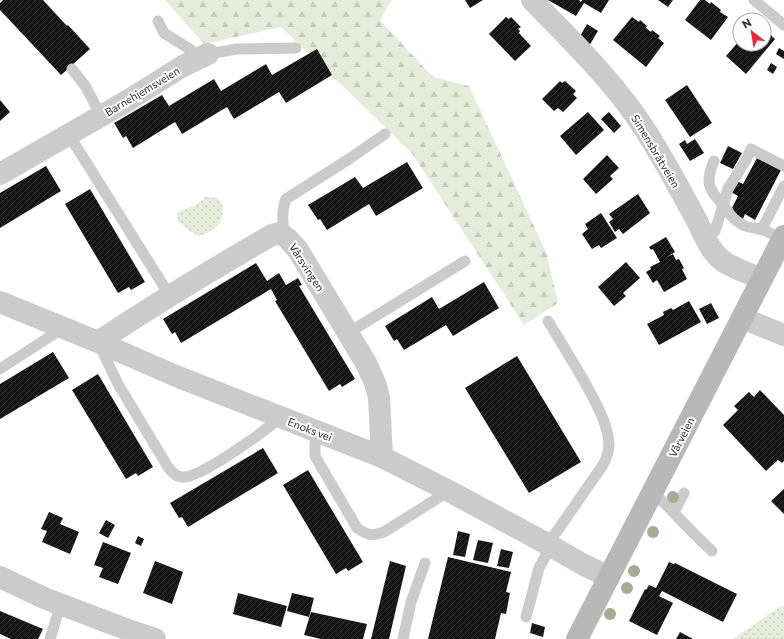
<svg xmlns="http://www.w3.org/2000/svg" width="784" height="639" viewBox="0 0 784 639" font-family="Commissioner,sans-serif">
<defs>
<pattern id="forest-firs" width="22" height="20" patternUnits="userSpaceOnUse"><rect width="22" height="20" fill="#e5ecda"/><path d="M5 1l3.5 6h-7zM16 11l3.5 6h-7z" fill="#c5cbbb"/></pattern>
<pattern id="park-dots" width="8" height="8" patternUnits="userSpaceOnUse"><rect width="8" height="8" fill="#e5ecda"/><path d="M2 2h.1M6 6h.1" fill="none" stroke="#c5cbbb" stroke-width="1.8" stroke-linecap="round"/></pattern>
<pattern id="building-hatch" width="6" height="6" patternUnits="userSpaceOnUse"><rect width="6" height="6" fill="#151515"/><path d="M-1 1l2-2M0 6l6-6M5 7l2-2" fill="none" stroke="#2f2f2f"/></pattern>
</defs>
<rect width="100%" height="100%" fill="#fff"/>
<path fill="url(#forest-firs)" d="M165,0H392L380,20L433,77L469,86L546,252L558,303L524,325L411,152L281,27L204,44Z"/>
<path fill="url(#park-dots)" d="M206,197C210,197 216,197 219,200C225,205 223,219 219,224C214,231 206,233 199,236C190,232 186,227 178,221L177,213L180,211L194,206Z
M781,606L784,607V639H733Z"/>
<path fill="url(#building-hatch)" d="M3,0H43L67,26L68,25L90,49L61,75L0,10V3Z
M465,0H483L470,8Z
M548,0H579L581,2L582,0H609L601,13L584,3L576,16Z
M658,0H673L668,7Z
M700,0H705L710,4L711,2L721,10L720,12L728,17L711,40L685,20Z
M506,17L509,19L511,17L521,27L518,29L520,31L519,33L531,46L515,61L489,34Z
M632,17L639,22L640,20L647,26L646,28L651,32L652,30L660,36L658,38L664,43L646,67L613,40Z
M587,24L598,31L589,46L578,40Z
M764,29L775,39L746,74L726,56L740,40V44H764Z
M779,48L784,51V59L776,54Z
M317,49L332,75L286,103L279,92L234,119L227,107L182,134L175,122L133,148L126,136L123,138L114,123L162,95L169,106L214,79L221,91L266,64L272,75Z
M771,63L777,67L773,74L767,70Z
M560,81L562,83L565,81L576,91L573,94L577,98L563,112L558,108L554,111L542,99Z
M687,85L712,123L690,137L665,100Z
M0,100L10,112L0,121Z
M588,112L604,130L576,155L560,136Z
M609,112L621,126L614,133L601,119Z
M695,139L704,153L690,161L679,144L685,140L687,144Z
M728,146L742,153L733,169L720,163Z
M607,155L619,168L610,176L613,179L596,194L583,179Z
M757,158L781,170L755,220L745,214L743,219L730,213L733,208H732L738,196L731,192L737,181L743,184Z
M407,162L423,188L376,216L369,204L327,230L320,219L318,220L308,205L355,177L363,188Z
M46,166L61,191L0,228V193Z
M90,189L145,282L131,290L129,287L118,293L65,204Z
M638,194L650,213L623,234L619,229L615,232L609,222L613,219L609,214Z
M601,213L617,238L601,248L599,245L592,249L582,234L588,229L585,224Z
M666,237L675,252L667,257L673,254L676,260L679,259L684,268L682,269L687,279L664,292L657,280L653,283L646,272L651,269L650,267L660,262L653,249L651,250L649,247Z
M626,262L640,278L623,293L626,296L614,306L598,287Z
M256,263L267,281L279,273L286,285L298,278L302,285L299,286L355,379L342,387L340,384L329,391L275,301L277,300L271,289L181,343L175,332L172,334L163,319Z
M484,282L499,308L453,336L446,325L404,350L397,339L394,341L385,326L432,297L439,309Z
M689,301L701,322L659,345L647,324L664,315L663,312L671,308L673,310Z
M711,303L719,318L707,324L699,309Z
M53,352L69,378L0,419V384Z
M517,356L581,462L529,493L465,388Z
M98,374L153,467L138,476L136,473L126,479L72,390Z
M760,390L784,415V461L782,463L778,460L766,471L723,425L738,410L734,406L749,392L754,397Z
M263,448L278,473L188,527L182,517L179,518L170,503Z
M308,470L363,562L348,571L346,568L336,574L283,485Z
M784,489V514L771,501Z
M49,512L63,518L60,524L79,532L70,554L42,542L47,531L41,529Z
M106,520L115,525L108,538L99,533Z
M458,531L470,534L465,557L453,555Z
M138,536L144,539L141,546L135,543Z
M478,540L493,543L488,563L473,560Z
M103,542L131,553L118,584L99,577L103,568L94,565Z
M501,549L513,552L509,568L497,566Z
M448,557L511,572L506,592L510,593L506,614L501,613L495,639H428Z
M155,561L183,572L172,604L143,593Z
M390,561L406,566L389,639H371Z
M669,562L674,564L675,563L737,594L723,622L662,591L659,596L673,603L657,635L629,621L645,589L646,590L649,585L656,588Z
M238,593L287,606L281,627L233,614Z
M292,593L314,598L309,617L287,611Z
M0,611L43,629L38,639H11L0,634Z
M311,612L367,624L363,639H321L304,635Z
M532,623L545,627L543,637L530,633Z
M680,632L693,639H676Z"/>
<g fill="none" stroke-linecap="round" stroke-linejoin="round">
<path stroke="#cbcbcb" stroke-width="11" d="M754,0L784,25
M158,21L164,33L191,50L196,59
M208,54L237,49L296,48
M72,69L86,87L101,116
M69,135L170,296
M714,161C705,181 708,189 723,205C731,215 731,219 745,226C750,228 757,228 763,230C769,232 776,236 782,240
M762,229L784,186
M284,236C283,224 281,211 286,199L349,159L385,134
M706,238L715,231L728,189L746,160L751,149L784,166
M348,333L465,261
M99,344L118,384L168,467C172,472 176,477 183,477C200,478 266,431 280,417
M0,369L63,328
M321,433L315,444V456L357,528C369,536 371,536 384,532L449,491
M653,492C673,511 691,532 712,551
M674,512L684,493
M548,544L603,465C606,459 609,452 609,445C608,425 598,407 589,390C576,366 562,344 548,321
M526,617L539,568L551,546
M50,639L61,603
M403,639L411,602L425,563"/>
<path stroke="#cbcbcb" stroke-width="22" d="M532,0C568,37 605,73 635,115C658,147 676,183 695,217C703,232 709,251 723,261C734,269 749,273 762,279
M0,174L127,101L183,66L208,54
M0,302L98,342L176,376L382,457L449,491L551,546L582,564L609,577
M742,318L784,335
M98,342C155,304 213,269 272,235L280,233L288,239L298,250L366,363L375,383L379,397L382,457
M0,577L44,598L131,631L155,639"/>
<path stroke="#b8b8b8" stroke-width="22" d="M577,639L784,236"/>
</g>
<g fill="#a0ae92">
<circle cx="673" cy="497" r="6"/>
<circle cx="653" cy="532" r="6"/>
<circle cx="634" cy="571" r="6"/>
<circle cx="627" cy="588" r="6"/>
<circle cx="610" cy="614" r="6"/>
</g>
<g text-anchor="middle" dominant-baseline="central" stroke-width="4" stroke-linejoin="round" paint-order="stroke">
<g font-size="11" fill="#2e2e2e" stroke="#fff">
<text transform="translate(142 91) rotate(-31)">Barnehjemsveien</text>
<text transform="translate(656 151) rotate(59)">Simensbråtveien</text>
<text transform="translate(307 267) rotate(57)">Vårsvingen</text>
<text transform="translate(310 429) rotate(21)">Enoks vei</text>
<text transform="translate(681 437) rotate(-63)">Vårveien</text>
</g>
</g>
<g transform="translate(752 32) rotate(329)"><circle r="19" fill="#ffffff" stroke="#ababab"/>
<path d="M0-3L7 15L0 10L-7 15Z" fill="#ef253c"/>
<text y="-6" font-size="11" font-weight="bold" text-anchor="middle" fill="#2e2e2e">N</text>
</g>
</svg>
